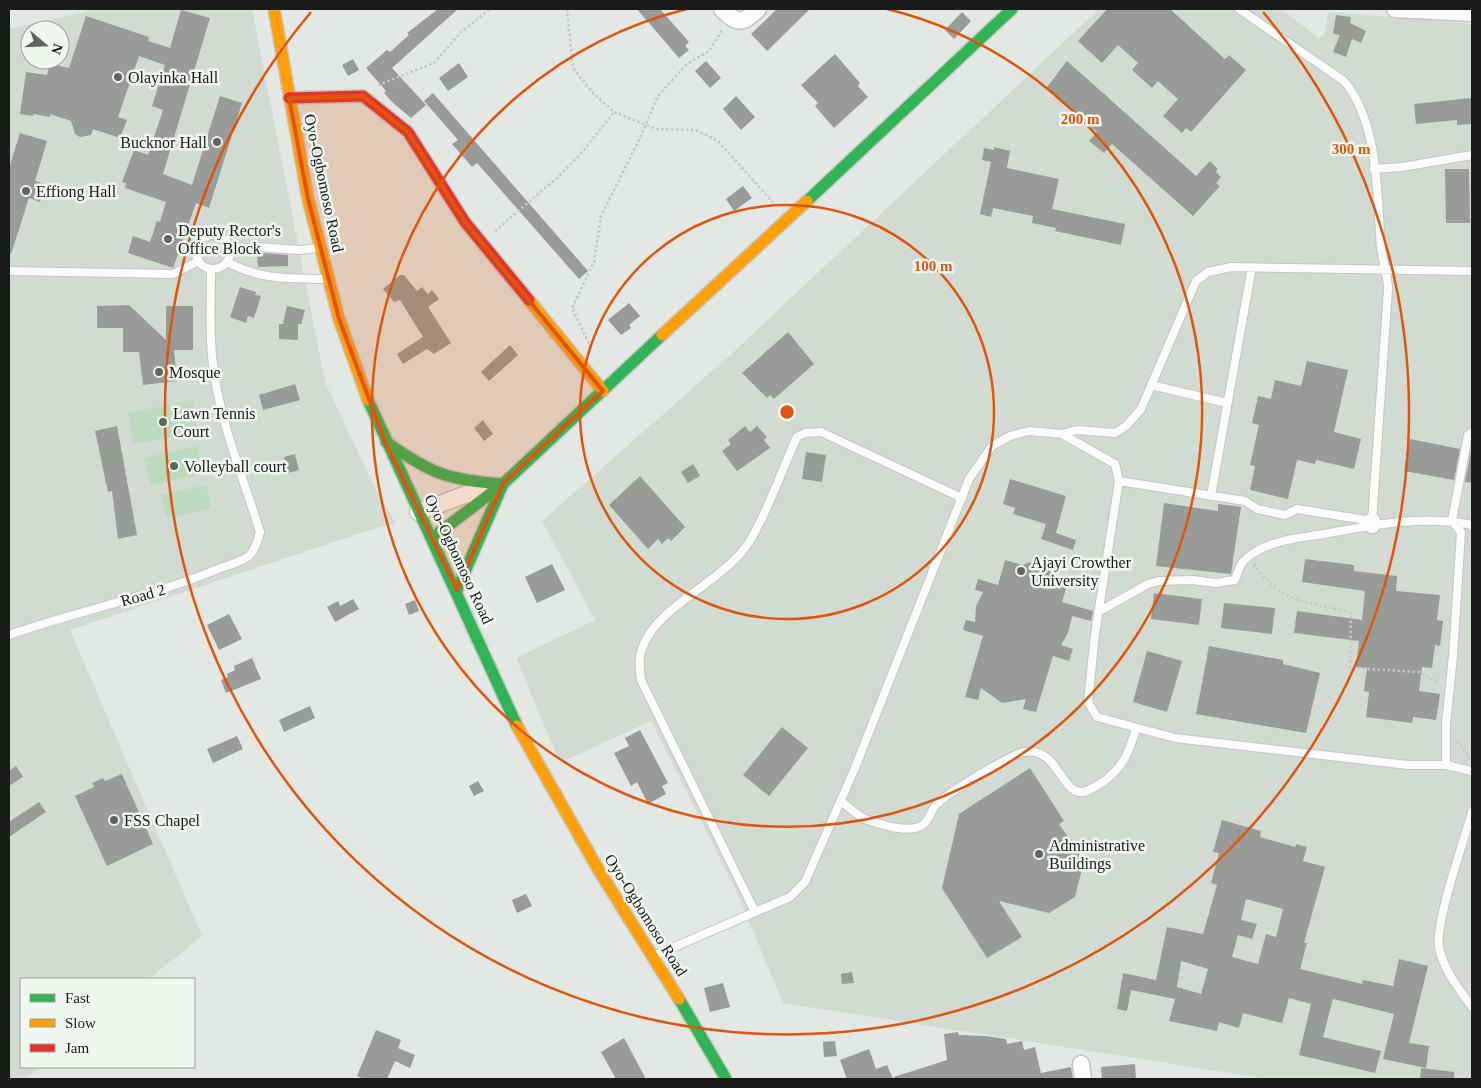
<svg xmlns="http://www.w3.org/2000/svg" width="1481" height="1088" viewBox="0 0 1481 1088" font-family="'Times New Roman',serif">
<rect width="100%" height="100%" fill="#e4e8e4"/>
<path fill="#d2dbd2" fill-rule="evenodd" d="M99,9H252L325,382L374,486L396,524L376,528L70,630L202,936L149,979H21V1067H41L25,1079H9V29ZM30,30H60V60H30Z
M1099,9H1281L1319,38L1325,34L1328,12L1472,24V1079H1268L783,1003L737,893L651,721L566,760L558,758L516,658L595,620L542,521L728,357Z"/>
<path fill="#bcdabd" d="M192,400L198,432L134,444L128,413Z
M197,446L203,474L151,485L144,458Z
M206,485L211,509L166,518L161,495Z"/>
<path fill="#989b98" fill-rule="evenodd" d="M438,9H458L392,68L426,105L411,118L392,102L384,93L386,91L366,68L387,50L390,52L409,35L407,33Z
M637,9H660L689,42L685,46L689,50L679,58Z
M777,9H810L767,51L751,34Z
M1107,9H1170L1225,59L1229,55L1246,70L1191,132L1186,128L1182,133L1163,116L1178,99L1158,81L1152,88L1132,70L1138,63L1118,45L1102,63L1078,41Z
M181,10L210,18L163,174L192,185L220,96L242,103L209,208L196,203L173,268L128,253L133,236L150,242L157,221L160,222L166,202L125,188L126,183L122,182L134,150L148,155L163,110L152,106L165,65L139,56L118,117L127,120L120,138L93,129L91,135L80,137L75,134L71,121L50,114V117L33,114V116L20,114L26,72L47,75L50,64L69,68L86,16L149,37L148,41L170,48Z
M962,12L971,21L954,39L945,30Z
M1336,15L1351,17L1350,23L1366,31L1361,43L1352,39L1346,57L1333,52L1340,35L1333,34Z
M835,54L860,83L858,86L868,97L834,128L815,106L818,103L801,85Z
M353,59L359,70L348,76L342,65Z
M706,61L721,78L710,88L695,71Z
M1067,61L1196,176L1210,161L1218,169L1216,172L1221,177L1216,183L1220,186L1193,216L1112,144L1104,153L1089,141L1097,132L1047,87Z
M459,63L468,77L448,91L439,78Z
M433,93L588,271L579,279L477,163L472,167L452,144L458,140L424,101Z
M736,96L755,117L741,130L723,109Z
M1472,98V124L1457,125V120L1416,124L1414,104Z
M20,133L47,141L35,181L45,184L40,202L29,198L11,254L9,253V168Z
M994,147L1010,151L1007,168L1059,179L1052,209L1125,224L1121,245L1055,231L1056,228L1032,223L1033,216L993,208L991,217L980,214L991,162L982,160L984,148L994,150Z
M1445,169H1469L1470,223H1446Z
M743,186L752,198L734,211L726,199Z
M263,253L288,255V266L258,267L257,254Z
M400,275H404L417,291L422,287L428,294L432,290L439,299L428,307L451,343L434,354L427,349L403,364L397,354L423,337L400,300L394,302L383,289Z
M240,287L256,292L255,295L261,296L254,318L248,316L246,323L230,317Z
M629,303L640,316L629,325L631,328L621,335L608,320Z
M129,305L166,340V306H193V350H174L177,381L143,385L139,352H123V328H97V306Z
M287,306L305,310L301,324H298V340L279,339V324H283Z
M788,332L814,364L774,399L770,395L767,398L742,373Z
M510,345L518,355L489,381L481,372Z
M1307,361L1348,370L1334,432L1361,439L1354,469L1316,460L1315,464L1297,460L1288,499L1250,490L1255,466L1250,465L1259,425L1252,423L1258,396L1271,399L1275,380L1301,386Z
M295,384L300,400L263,410L259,395Z
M483,420L493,434L484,441L474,428Z
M117,426L137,535L118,539L112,491L108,492L95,431Z
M745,426L750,432L757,426L767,437L764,440L770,448L737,471L722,451L731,444L728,440Z
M1410,439L1460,449L1454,480L1404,471Z
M1471,451H1472V483L1465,482Z
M806,452L826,455L822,482L802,479Z
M295,454L299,470L288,473L284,457Z
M693,464L700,476L688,483L681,472Z
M640,476L685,527L671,541L668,538L662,544L658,539L648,549L609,505Z
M1010,479L1066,496L1056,533L1076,540L1073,550L1041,539L1046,524L1013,514L1015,508L1003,504Z
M1164,503L1218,511V504L1241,507L1231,574L1156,566Z
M1305,559L1354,565V571L1397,576L1396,591L1440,595L1437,620L1443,621L1440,646L1435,645L1432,668L1422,667L1419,691L1440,694L1436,720L1413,717L1412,723L1366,717L1369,692L1364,691L1367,668L1356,667L1359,641L1294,633L1297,611L1362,620L1365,591L1302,582Z
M1005,560L1022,565L1031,562L1044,565L1053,575L1069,579L1062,602L1093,611L1091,621L1072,616L1068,633L1061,645L1073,649L1069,661L1053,656L1036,712L1023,709L1026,699L1002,703L981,688L978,700L965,697L983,636L963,630L966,620L975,622L976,606L983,592L975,590L978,579L998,585Z
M552,564L565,590L537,603L525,577Z
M1154,593L1202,599L1199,625L1151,619Z
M353,599L359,609L335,622L327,607L338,601L340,606Z
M415,600L419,611L409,615L405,604Z
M1224,603L1275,608L1272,634L1221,628Z
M229,614L242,639L219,650L207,625Z
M1209,646L1283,660V664L1320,673L1306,733L1196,714Z
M1147,651L1182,661L1167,712L1133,702Z
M252,658L261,679L226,693L221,680L228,677L227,674L235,670L234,666Z
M310,706L315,718L284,732L279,720Z
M782,727L808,748L769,796L743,775Z
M640,730L668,783L662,786L666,794L648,804L637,782L631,786L614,753L629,746L625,738Z
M237,736L243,749L213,763L207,749Z
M16,766L23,777L9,786V771Z
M1030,768L1064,821L1059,824L1084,861L1075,897L1049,913L999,901L1022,937L987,958L942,888L959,814Z
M122,774L153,844L107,866L75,796L94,787L92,783L103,778L105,781Z
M478,781L484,791L474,796L469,786Z
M39,802L46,812L9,837V822Z
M1222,820L1261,831L1260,837L1295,847L1296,844L1307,847L1303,861L1325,867L1304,943H1307L1300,969L1362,984L1363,980L1393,986L1399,959L1428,966L1409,1043L1429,1046L1426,1068L1383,1059L1394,1014L1333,999L1323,1037L1381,1051L1375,1073L1299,1055L1311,1004L1289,998L1282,1023L1243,1013L1239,1028L1219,1022L1217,1031L1169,1021L1175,999L1131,990L1127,1011L1117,1009L1123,973L1156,980L1167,927L1203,934L1217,885L1211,883L1219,853L1213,852ZM1246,899L1283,909L1276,937L1266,934L1258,964L1232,957L1238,935L1252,939L1257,924L1241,920ZM1181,961L1208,969L1201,994L1177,987Z
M526,894L532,906L517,913L512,900Z
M852,972L854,983L842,984L841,974Z
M723,983L730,1007L710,1012L704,988Z
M376,1030L401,1040L398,1048L415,1055L410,1068L395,1061L387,1079H364L357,1076Z
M958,1032L959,1035L985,1036L1006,1039L1007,1044L1022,1041L1024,1050L1035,1047L1041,1073L1071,1067L1073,1079H894V1077L947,1060L944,1034Z
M624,1038L646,1079H616L601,1052Z
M835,1041L837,1056L824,1057L823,1042Z
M869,1049L876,1069L887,1065L893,1079H847L840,1060Z
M1135,1064L1136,1079H1102L1101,1067Z
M1421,1068L1454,1072V1079H1420Z"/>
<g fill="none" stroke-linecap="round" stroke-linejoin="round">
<g stroke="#c3c5c3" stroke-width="10">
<path id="lane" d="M1374,169L1402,167L1472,155
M196 252a17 17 0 1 1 34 0a17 17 0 1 1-34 0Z
M230,250L258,247L299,250L317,248
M227,262C261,280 287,278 324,279
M9,271L173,274L199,261
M1151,385L1227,403
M1062,434L1115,464L1119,481L1095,634L1088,702L1097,717L1175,738L1408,765H1446L1472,771
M1119,481L1245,501L1257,509L1285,515L1297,509L1372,521L1388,289C1388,276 1383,262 1381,248C1377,196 1379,122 1344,81L1239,9
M1211,496L1252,267
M1098,612L1148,584L1159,581L1192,580L1216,583L1235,580C1238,571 1240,563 1248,557C1269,540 1299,538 1324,534C1373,525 1423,515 1472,525
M9,635C76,611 147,598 213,571C224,566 240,563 249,556C255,550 258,540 260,532C244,480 222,427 214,373C209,338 211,304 211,269
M1446,765V724L1453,656L1461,532L1452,521L1468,435L1472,432
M841,801C848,807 857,815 865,819C879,824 911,835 924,824C930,819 931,810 936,805C944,795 1012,754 1024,752C1058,746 1061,795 1083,792C1089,791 1098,785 1103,782C1125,765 1128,754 1136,729
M1472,812C1464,841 1435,922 1439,947C1443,969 1459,989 1472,1007
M755,912L641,680C640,669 638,660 642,649C655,606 727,581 751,539C769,509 782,469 797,437L805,433L821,432L962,498
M658,954L790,897L805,882L855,768L969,479L992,446L1010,436L1029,431L1062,434L1077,430L1115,433L1126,426L1141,409L1196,281L1208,272L1231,267L1472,271"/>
</g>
<g stroke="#c3c5c3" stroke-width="19">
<path id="street" d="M722,9C738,25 742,24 758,9
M1395,9L1472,13
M418,512L467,494L484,495
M1372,525V521
M1081,1064L1083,1079"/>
</g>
<g stroke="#c3c5c3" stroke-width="14">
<path id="fast" d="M807,201L1012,9
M368,400L517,726
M386,442C432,474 447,480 503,484L457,590
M432,538L503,484L662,335
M679,999L726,1079"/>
</g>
<g stroke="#c3c5c3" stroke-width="14">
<path id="slow" d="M274,9L308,199L339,319L368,400
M529,300L603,391
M662,335L807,201
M517,726L598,869L679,999"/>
</g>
<g stroke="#c3c5c3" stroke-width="14">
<path id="jam" d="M289,98L363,96L408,132L465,222L529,300"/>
</g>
<path stroke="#c6c7c6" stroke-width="2.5" stroke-dasharray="2.5 2.5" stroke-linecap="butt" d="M567,9L573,68L592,92L614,112L656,129L696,130L718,141L776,206
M378,85L434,63L461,32L490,9
M495,231L558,177L584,150L614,112
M591,348L572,308L594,262L601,216L640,138L658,96L687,64L709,51L722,30
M1254,564C1279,603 1310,602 1351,613L1350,668L1419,672L1439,683
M1457,741L1471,759"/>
<use href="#lane" stroke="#fbfcfb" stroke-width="8"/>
<use href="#street" stroke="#fbfcfb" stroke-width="16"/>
<use href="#fast" stroke="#30b455" stroke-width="11"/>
<use href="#slow" stroke="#ff9f0a" stroke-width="11"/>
<use href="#jam" stroke="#e5322d" stroke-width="11"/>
</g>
<path fill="#de560d" fill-opacity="0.2" stroke="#de560d" stroke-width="4" stroke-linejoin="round" d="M363,96L408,132L465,222L603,391L503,484L457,590L385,442L339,319L308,199L289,98Z"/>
<g fill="none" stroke="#de560d" stroke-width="2.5">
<circle cx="787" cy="412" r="207"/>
<path d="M887 9A415 415 0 1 1 687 9"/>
<path d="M1263 12A622 622 0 1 1 311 12"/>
</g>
<g fill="#606360" stroke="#f0f7f0" stroke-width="2">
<circle cx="118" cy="77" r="5"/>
<circle cx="217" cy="142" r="5"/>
<circle cx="26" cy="191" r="5"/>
<circle cx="168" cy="239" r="5"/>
<circle cx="159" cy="372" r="5"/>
<circle cx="163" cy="422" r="5"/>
<circle cx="174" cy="466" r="5"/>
<circle cx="1021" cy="571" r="5"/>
<circle cx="114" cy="820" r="5"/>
<circle cx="1039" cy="854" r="5"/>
</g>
<g text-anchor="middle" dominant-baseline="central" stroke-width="5" stroke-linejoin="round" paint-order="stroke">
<g font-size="16" fill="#191b19" stroke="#f0f7f0" text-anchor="start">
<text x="128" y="77">Olayinka Hall</text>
<text x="207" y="142" text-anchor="end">Bucknor Hall</text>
<text x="36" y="191">Effiong Hall</text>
<text x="178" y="230">Deputy Rector's<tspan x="178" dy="18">Office Block</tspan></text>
<text x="169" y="372">Mosque</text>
<text x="173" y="413">Lawn Tennis<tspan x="173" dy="18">Court</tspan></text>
<text x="184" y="466">Volleyball court</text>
<text x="1031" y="562">Ajayi Crowther<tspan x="1031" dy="18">University</tspan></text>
<text x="124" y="820">FSS Chapel</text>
<text x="1049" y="845">Administrative<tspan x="1049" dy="18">Buildings</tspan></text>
</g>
<g font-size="16" fill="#191b19" stroke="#f0f7f0">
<text transform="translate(324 183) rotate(78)">Oyo-Ogbomoso Road</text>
<text transform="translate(459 559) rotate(65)">Oyo-Ogbomoso Road</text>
<text transform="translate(143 595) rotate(-16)">Road 2</text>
<text transform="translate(646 915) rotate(58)">Oyo-Ogbomoso Road</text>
</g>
</g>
<circle cx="787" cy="412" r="8" fill="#de560d" stroke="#f0f7f0" stroke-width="2.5"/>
<g font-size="15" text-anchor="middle" font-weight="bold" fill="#de560d" stroke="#f0f7f0" stroke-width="5" stroke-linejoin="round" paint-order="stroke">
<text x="1080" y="124">200 m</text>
<text x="1351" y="154">300 m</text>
<text x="933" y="271">100 m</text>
</g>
<rect width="1481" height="1088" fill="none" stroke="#191b19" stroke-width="20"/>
<rect x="20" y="978" width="175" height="90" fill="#f0f7f0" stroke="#9a9f9a"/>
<rect x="30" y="994" width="25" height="8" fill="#30b455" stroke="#9a9f9a"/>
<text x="65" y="1003" font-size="15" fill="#191b19">Fast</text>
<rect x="30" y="1019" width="25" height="8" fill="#ff9f0a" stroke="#9a9f9a"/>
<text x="65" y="1028" font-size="15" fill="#191b19">Slow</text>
<rect x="30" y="1044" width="25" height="8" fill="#e5322d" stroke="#9a9f9a"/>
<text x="65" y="1053" font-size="15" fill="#191b19">Jam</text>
<g transform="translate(45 45) rotate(109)"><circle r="24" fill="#f0f7f0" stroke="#9a9f9a"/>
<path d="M0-4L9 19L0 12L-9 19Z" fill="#606360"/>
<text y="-8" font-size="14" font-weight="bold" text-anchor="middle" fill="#191b19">N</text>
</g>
</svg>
